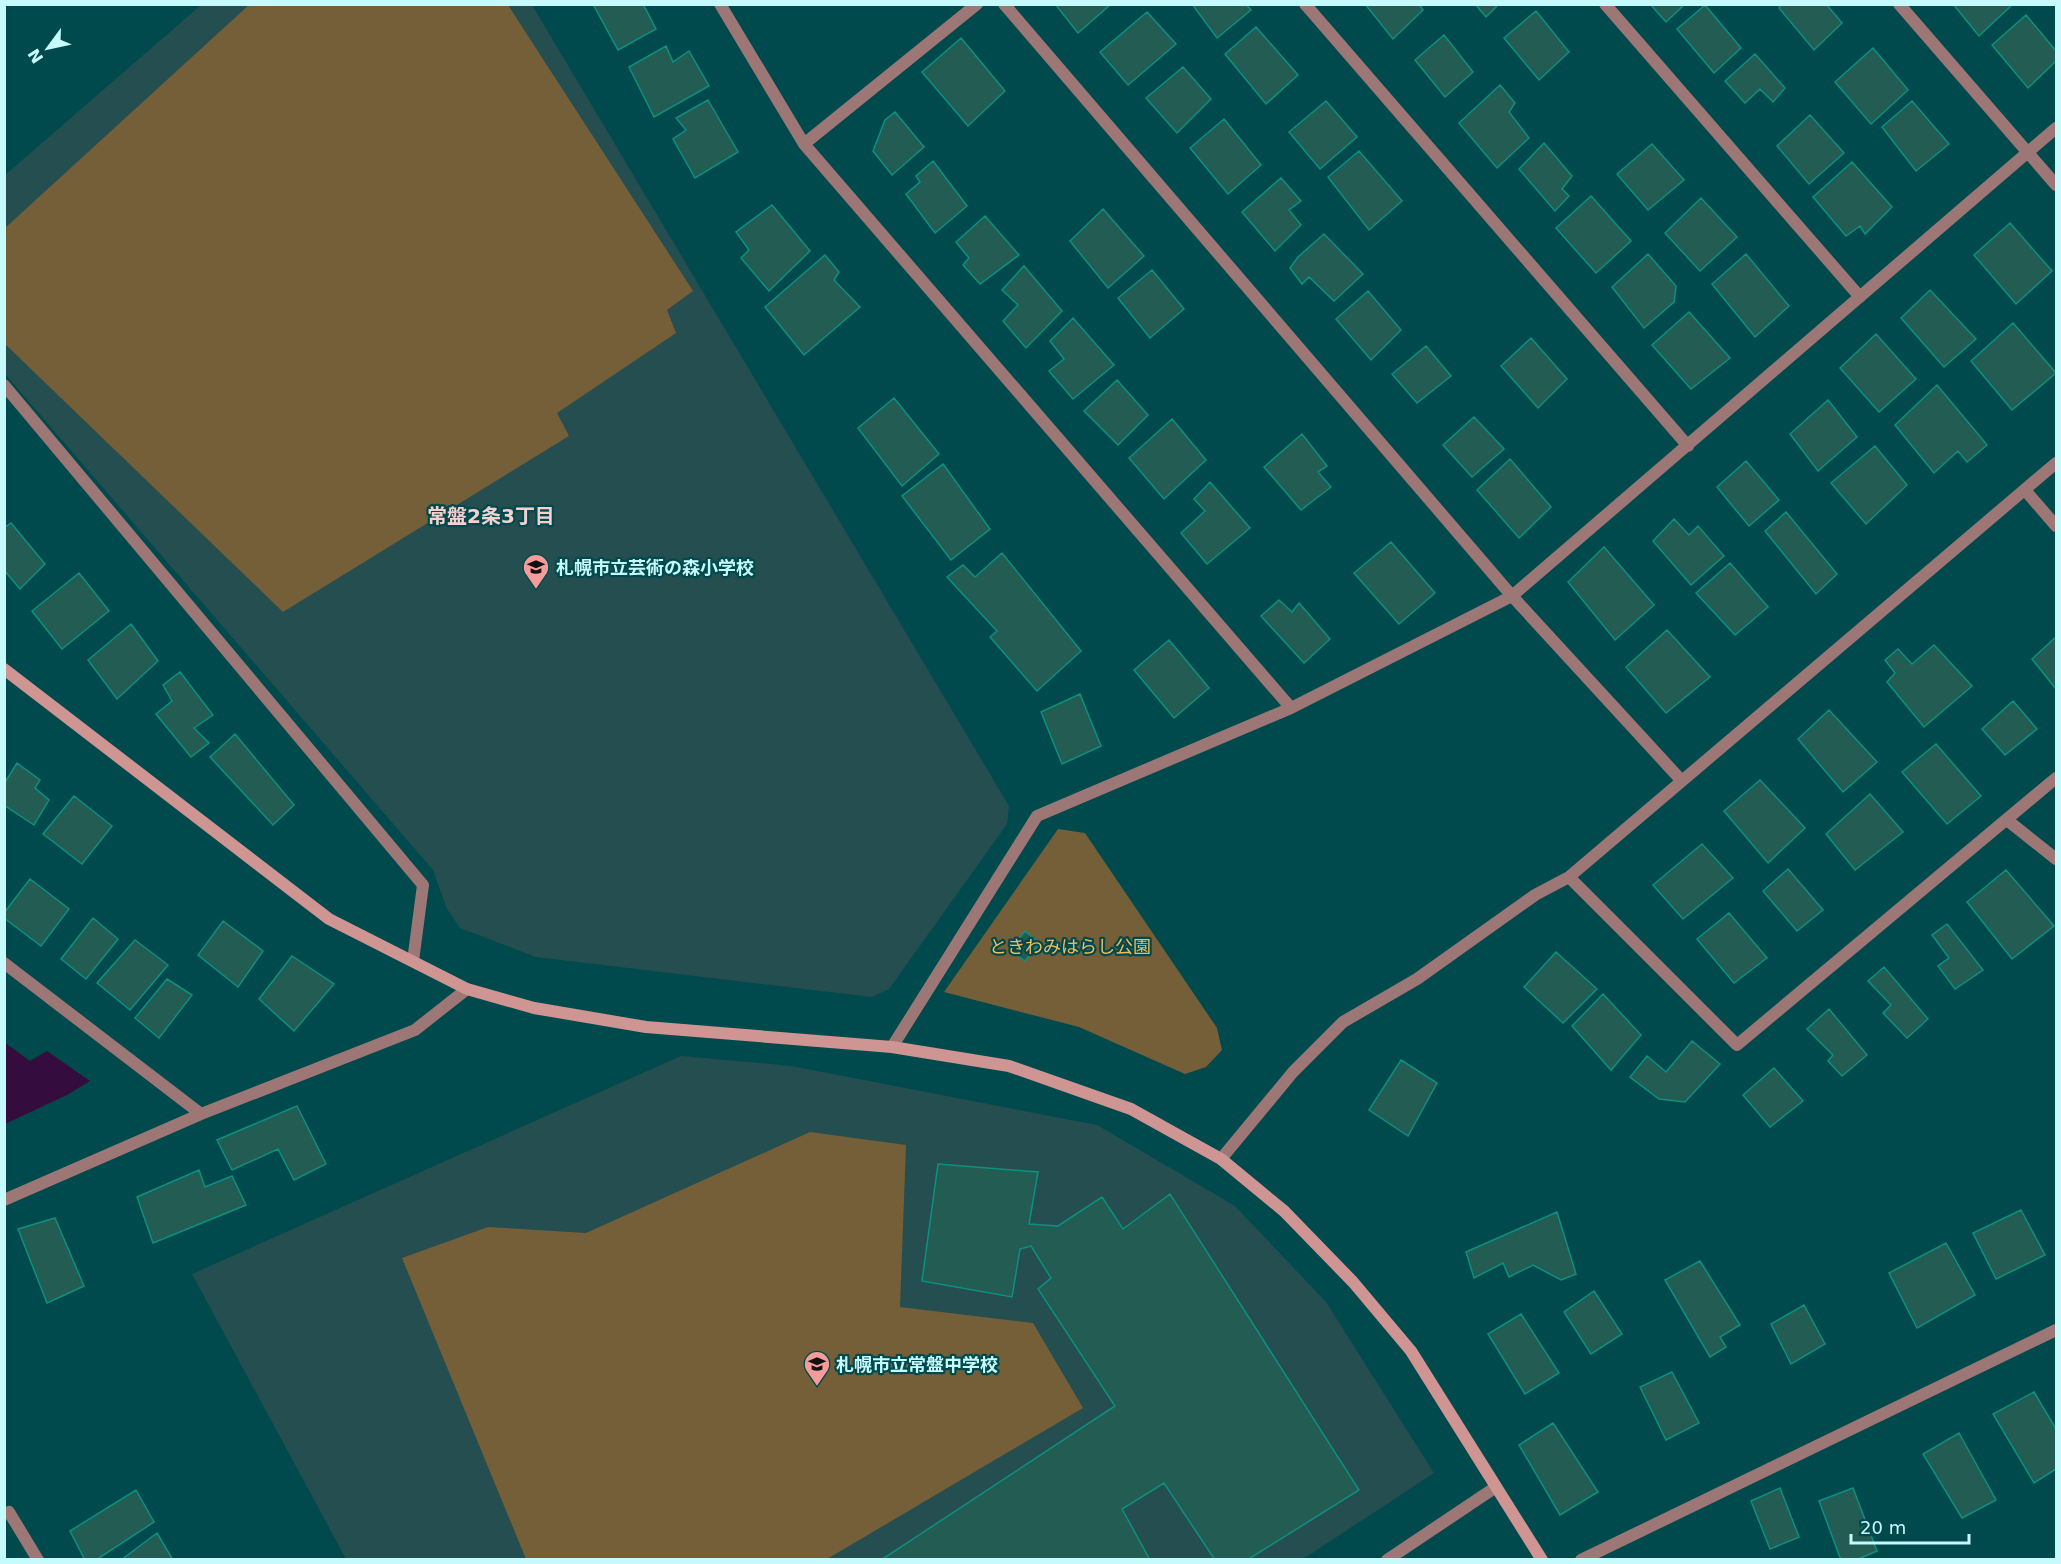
<svg xmlns="http://www.w3.org/2000/svg" width="2061" height="1564" viewBox="0 0 2061 1564" font-family="'DejaVu Sans','Noto Sans JP',sans-serif">
<rect width="100%" height="100%" fill="#004a4d"/>
<path fill="#254e50" d="M201,5H532L1009,806L1007,824L889,989L872,997L536,957L460,928L447,909L433,870L5,374L4,176Z
M681,1056L791,1066L1097,1125L1235,1206L1326,1302L1434,1473L1303,1559H346L192,1274Z"/>
<path fill="#745f39" d="M250,4L508,5L693,291L667,310L676,333L557,413L569,436L283,612L5,344V228Z
M1058,829L1085,833L1217,1028L1222,1050L1206,1067L1185,1074L1079,1027L944,992Z
M810,1132L906,1145L900,1307L1033,1323L1083,1408L827,1559H526L402,1258L488,1227L586,1233Z"/>
<path fill="#350c3e" d="M4,1042L30,1061L47,1051L90,1081L67,1095L5,1124Z"/>
<path fill="#225c52" stroke="#0c9180" stroke-width="1.5" d="M593,4H643L656,29L618,50Z
M1055,4H1111L1078,33Z
M1192,4H1246L1251,10L1217,38Z
M1365,4H1419L1423,10L1393,39Z
M1475,4H1499L1486,17Z
M1650,4H1685L1666,22Z
M1782,4H1826L1842,23L1814,50L1779,8Z
M1953,4H2013L1979,36Z
M1705,5L1741,48L1714,73L1677,29Z
M1536,11L1569,52L1539,80L1504,38Z
M1147,12L1176,44L1128,85L1100,52Z
M2026,15L2056,51V61L2028,88L1992,45Z
M1256,27L1298,75L1266,104L1225,54Z
M1444,35L1473,72L1445,97L1415,60Z
M961,38L1005,91L968,126L922,72Z
M666,46L673,62L689,51L709,86L654,117L629,67Z
M1873,48L1908,90L1871,124L1835,82Z
M1755,54L1785,88L1773,102L1760,89L1745,103L1725,81Z
M1183,67L1211,99L1177,133L1146,98Z
M1500,85L1515,103L1509,112L1529,138L1497,168L1459,123Z
M708,100L738,152L695,178L673,139L686,130L676,118Z
M1326,101L1357,137L1320,169L1289,132Z
M1912,101L1949,144L1916,171L1882,127Z
M895,112L924,147L892,175L873,151L885,120Z
M1810,115L1844,153L1809,184L1777,146Z
M1224,119L1261,165L1228,194L1190,148Z
M1544,143L1572,176L1562,189L1569,196L1555,211L1519,169Z
M1652,144L1684,180L1648,210L1617,174Z
M1359,151L1402,201L1369,230L1328,177Z
M933,161L967,206L935,233L906,194L920,182L916,176Z
M1852,162L1892,207L1865,234L1860,226L1846,236L1813,197Z
M1281,178L1301,201L1289,210L1301,225L1275,251L1242,212Z
M1591,196L1631,241L1596,273L1556,228Z
M1701,198L1737,237L1700,271L1665,233Z
M772,205L810,251L769,291L741,258L749,250L736,232Z
M1103,209L1144,256L1108,288L1070,241Z
M985,216L1019,255L980,284L963,265L969,258L956,242Z
M2010,223L2052,271L2016,304L1974,255Z
M1324,234L1363,274L1334,301L1309,277L1302,284L1290,268L1298,257Z
M1648,254L1676,286L1674,302L1644,328L1612,287Z
M1746,254L1789,306L1755,337L1712,284Z
M825,255L839,272L834,280L860,307L804,355L765,307Z
M1024,266L1062,311L1026,348L1003,321L1018,305L1002,290Z
M1152,270L1184,309L1150,338L1118,298Z
M1930,290L1976,339L1944,367L1901,318Z
M1368,291L1401,330L1371,360L1336,319Z
M1689,312L1730,358L1691,389L1652,345Z
M1073,318L1114,365L1073,399L1049,371L1064,359L1050,341Z
M2013,323L2056,373L2012,410L1971,361Z
M1876,334L1916,379L1879,412L1840,368Z
M1531,338L1567,379L1538,408L1501,366Z
M1426,346L1451,376L1417,403L1392,374Z
M1117,380L1148,415L1118,445L1084,411Z
M1937,385L1987,445L1967,462L1958,451L1934,473L1895,425Z
M894,398L939,454L902,486L858,428Z
M1828,400L1857,437L1818,471L1790,434Z
M1474,417L1504,449L1472,477L1443,445Z
M1172,419L1206,460L1164,499L1129,458Z
M1302,434L1327,466L1318,472L1331,487L1301,510L1264,467Z
M1875,446L1907,485L1866,524L1831,483Z
M1510,459L1551,507L1519,538L1477,490Z
M1746,461L1779,500L1749,526L1717,487Z
M943,464L990,529L951,560L902,496Z
M1210,482L1250,528L1207,564L1181,533L1205,511L1194,499Z
M1786,512L1837,574L1816,594L1765,531Z
M1674,519L1689,535L1698,526L1724,556L1691,585L1653,541Z
M11,523L45,564L20,589L4,570V528Z
M1391,542L1435,593L1399,624L1354,573Z
M1604,547L1654,605L1615,640L1568,582Z
M1002,553L1081,651L1037,691L990,637L997,631L947,577L963,565L975,577Z
M1730,563L1768,607L1735,635L1696,593Z
M79,573L109,611L62,649L32,611Z
M1279,600L1292,612L1299,603L1330,639L1304,663L1261,616Z
M131,624L158,661L117,699L88,660Z
M1667,630L1710,677L1666,713L1626,667Z
M2056,637V689L2032,659Z
M1169,640L1209,688L1174,718L1134,670Z
M1934,645L1972,686L1924,727L1887,682L1895,673L1885,660L1898,649L1912,664Z
M180,672L213,715L194,728L209,743L191,757L156,714L172,701L163,685Z
M1080,694L1101,746L1062,764L1041,712Z
M2013,701L2037,729L2005,755L1982,729Z
M1829,710L1877,762L1843,792L1798,739Z
M235,734L294,805L273,825L210,757Z
M1936,744L1981,796L1947,824L1902,772Z
M17,763L40,780L35,788L49,800L34,825L4,805V784Z
M1760,780L1805,828L1768,863L1724,811Z
M1870,794L1903,832L1855,870L1826,834Z
M74,796L112,826L82,864L43,834Z
M1702,844L1733,878L1683,919L1653,885Z
M1788,869L1823,910L1797,931L1763,891Z
M2006,870L2054,926L2012,959L1967,902Z
M30,879L69,909L41,946L4,918V913Z
M1729,913L1767,958L1734,983L1697,939Z
M93,918L118,939L86,979L61,959Z
M223,921L263,951L238,987L198,955Z
M1947,924L1983,970L1955,989L1938,966L1949,958L1932,935Z
M1025,931L1039,943L1025,961L1010,951Z
M135,940L168,965L130,1010L97,983Z
M1556,952L1597,989L1563,1023L1524,987Z
M292,956L334,984L294,1031L259,999Z
M1884,967L1928,1019L1907,1038L1883,1013L1891,1005L1868,981Z
M167,979L192,995L159,1038L135,1018Z
M1603,994L1641,1035L1611,1070L1572,1026Z
M1829,1009L1867,1055L1842,1076L1828,1061L1833,1055L1807,1029Z
M1692,1041L1720,1064L1685,1102L1659,1099L1630,1077L1647,1056L1666,1072Z
M1401,1060L1437,1083L1408,1136L1369,1110Z
M1774,1068L1803,1101L1770,1127L1743,1095Z
M297,1106L326,1164L294,1180L278,1149L232,1170L217,1140Z
M938,1164L1038,1172L1029,1224L1058,1226L1102,1197L1123,1229L1170,1194L1359,1490L1247,1560H1215L1164,1483L1122,1509L1150,1560H881L1115,1406L1038,1289L1051,1278L1031,1246L1020,1249L1012,1297L922,1281Z
M199,1170L205,1187L232,1176L246,1205L153,1243L137,1197Z
M2021,1210L2045,1255L1996,1279L1973,1233Z
M1557,1212L1576,1274L1561,1280L1533,1265L1509,1277L1503,1263L1474,1278L1466,1252Z
M55,1218L84,1286L47,1303L18,1229Z
M1946,1243L1975,1295L1917,1328L1889,1273Z
M1700,1261L1740,1325L1720,1337L1726,1347L1710,1357L1665,1280Z
M1594,1291L1622,1334L1591,1354L1564,1312Z
M1804,1305L1825,1344L1791,1364L1771,1324Z
M1521,1314L1559,1373L1525,1394L1488,1334Z
M1672,1372L1699,1423L1666,1440L1640,1387Z
M2034,1392L2056,1429V1469L2034,1483L1993,1414Z
M1553,1423L1598,1492L1560,1515L1519,1445Z
M1959,1433L1996,1500L1962,1518L1923,1454Z
M1780,1488L1799,1537L1770,1549L1751,1501Z
M1853,1488L1877,1551L1856,1560H1841L1819,1501Z
M136,1490L154,1522L96,1560H85L70,1531Z
M157,1533L173,1560H121Z"/>
<g fill="none" stroke-linecap="round" stroke-linejoin="round">
<path stroke="#9c7776" stroke-width="12" d="M4,385L423,885L413,961"/>
<path stroke="#9c7776" stroke-width="12" d="M720,4L804,144L1291,708
M1004,4L1512,596L1681,780
M1305,4L1688,446
M1605,4L1860,297
M1899,4L2056,185
M804,144L977,4
M2025,490L2056,526
M2007,820L2056,859
M1569,877L1737,1045L2056,778
M4,963L201,1114
M892,1047L1037,816L1291,708L1512,596L2056,128
M1221,1159L1293,1072L1343,1022L1417,979L1535,895L1569,877L2056,463
M4,1200L201,1114L415,1030L467,989
M4,1514L9,1512L38,1560
M1387,1560L1496,1487
M1581,1560L2056,1330"/>
<path stroke="#cf9593" stroke-width="12" d="M4,669L329,919L467,989L534,1008L646,1027L892,1047L1009,1066L1131,1109L1221,1159L1284,1211L1353,1282L1411,1351L1542,1560"/>
</g>
<defs>
<g id="school-pin" transform="scale(1.35)"><path d="M0 17L-7.5 6A9.5 9.5 0 1 1 7.5 6Z" fill="#f59b9a" stroke="#004a4d"/><path d="M0-5L7-2L0 1L-7-2ZM-4 1L0 2.5L4 1V4Q0 6-4 4Z" fill="#111"/></g>
</defs>
<g fill-rule="evenodd">
<use href="#school-pin" x="536" y="567"/>
<use href="#school-pin" x="817" y="1364"/>
</g>
<g text-anchor="middle" dominant-baseline="central" stroke-width="4.5" stroke-linejoin="round" paint-order="stroke">
<g font-size="18" font-weight="bold" fill="#c6fafc" stroke="#004a4d" text-anchor="start">
<text x="556" y="567">札幌市立芸術の森小学校</text>
<text x="836" y="1364">札幌市立常盤中学校</text>
</g>
<g font-size="18" fill="#f0bc5e" stroke="#004a4d">
<text x="1070" y="946">ときわみはらし公園</text>
</g>
<g font-size="20" font-weight="bold" fill="#f4d0cf" stroke="#004a4d">
<text x="491" y="516">常盤2条3丁目</text>
</g>
</g>
<rect width="2061" height="1564" fill="none" stroke="#c6fafc" stroke-width="12"/>
<g transform="translate(48 48) rotate(237)" stroke="#004a4d" stroke-width="4.5" paint-order="stroke">
<path d="M0-4.5L10 22L0 15L-10 22Z" fill="#c6fafc"/>
<text y="-9" font-size="16" font-weight="bold" text-anchor="middle" fill="#c6fafc">N</text>
</g>
<path d="M1851 1534v9h118v-9" fill="none" stroke="#c6fafc" stroke-width="3"/>
<text x="1860" y="1534" font-size="18" fill="#c6fafc" stroke="#004a4d" stroke-width="4.5" paint-order="stroke">20 m</text>
</svg>
